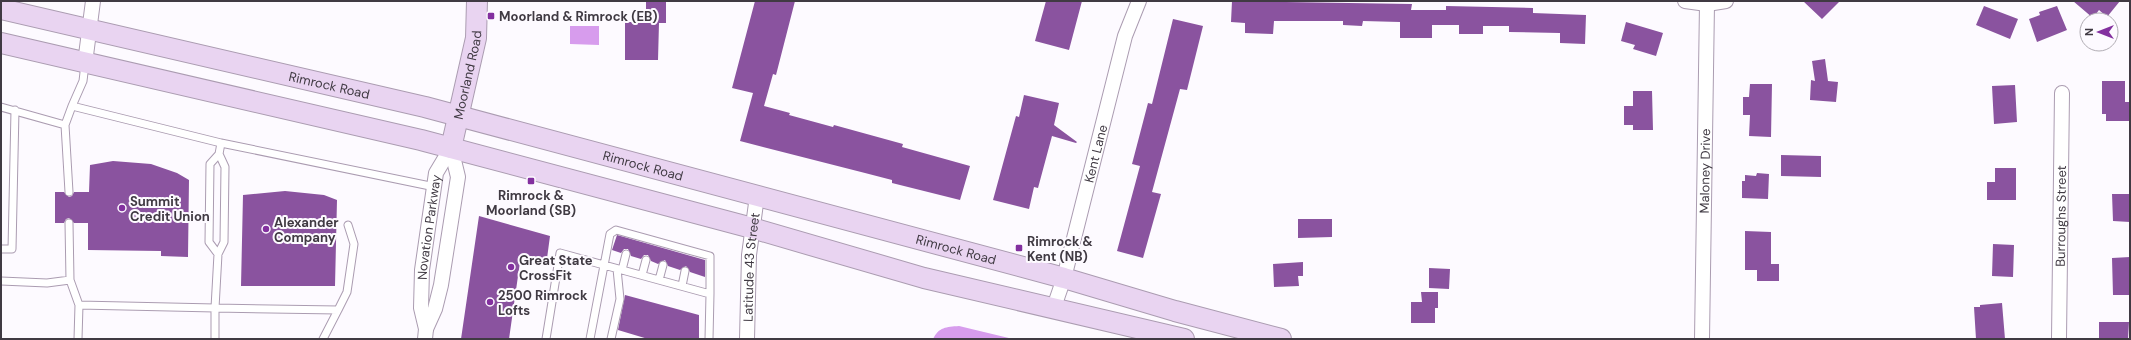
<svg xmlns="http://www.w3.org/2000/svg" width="2131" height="340" viewBox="0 0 2131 340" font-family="'DM Sans',sans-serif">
<rect width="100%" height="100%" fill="#fdfaff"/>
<path fill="#d79ced" d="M570,26H599V45L570,44Z
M959,326L1013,339H933C939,327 946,327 959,326Z"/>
<path fill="#8a539f" d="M646,1H666V23H659L658,60H625V22H646Z
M755,1H795L776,75L773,74L764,106L790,113L789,115L833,127L834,125L903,144L902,147L970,166L960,200L892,183V180L865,173L740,141L753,93L732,88Z
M1046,1H1082L1069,50L1035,41Z
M1232,1L1412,4L1411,10H1446V6L1533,8V13L1586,15L1585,44L1560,43V33L1509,32V26H1483V34H1459V25H1432V38H1400V22L1363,21L1362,26L1343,25V21H1274L1273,34L1245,33V23L1231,22Z
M1803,1H1840L1822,19Z
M2073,1H2120L2107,17L2099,10L2093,18Z
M1984,6L2018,19L2010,39L1976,25Z
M2057,6L2067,30L2037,42L2029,19L2040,15L2039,12Z
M1173,19L1203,26L1187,90L1180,89L1152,192L1161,194L1143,258L1117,251L1140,166L1132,164L1148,103L1152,104Z
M1626,22L1663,33L1656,56L1633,49L1635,45L1621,41Z
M1825,59L1828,81L1838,82L1836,102L1810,100L1811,80L1815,81L1812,61Z
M2102,81H2125V102H2130V121H2106V114H2102Z
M1750,84H1772L1771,137L1749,136L1750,115H1743V97H1749Z
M2015,85L2017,122L1994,124L1992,86Z
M1633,91H1652L1653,130H1633V125H1624V106H1633Z
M1024,95L1059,103L1054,125L1077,142L1076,143L1052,136L1038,188L1034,187L1029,209L993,200L1016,116L1019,117Z
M1781,155L1821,156V177L1781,176Z
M113,161L151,164L177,173L189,180L188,257L161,256V251L88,250V223H74L69,218L66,219L64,223H55V192H64L69,197L72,196L74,192H89L90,165Z
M1995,168H2016V200H1987V182H1995Z
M1757,173L1769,174L1768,199L1742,198V181H1745V175L1756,176Z
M285,191L324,195L337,200L335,286H241L243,195Z
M2112,194H2130V222L2113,221Z
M479,216L550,236L546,266L520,262L509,339H461Z
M1298,219H1332V237L1298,238Z
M1745,231L1771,232V264H1779V281H1757V270H1745Z
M617,235L705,260V277L690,272L686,266L680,270L668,266L665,260L658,264L651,261L648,255H644L641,259L631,256L628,249H624L621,253L612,250Z
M1993,244L2014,245L2013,277L1992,276Z
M2130,257V295H2113L2112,258Z
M1303,262V276H1298L1299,286L1274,287L1273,264Z
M1429,268L1450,269L1449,289L1429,288Z
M1421,292H1438V308H1435V323H1411V302H1422Z
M625,295L699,315V339H648L618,330Z
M2002,303L2005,339H1976L1974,307H1980V305Z
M2099,322H2129L2128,339H2099Z"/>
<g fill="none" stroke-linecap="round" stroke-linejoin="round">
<g stroke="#ab9cb1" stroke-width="9">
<path id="lane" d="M85,64L83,81L72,106L221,143L435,187
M1,107L65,125
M69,192L65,125L72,106
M69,223L70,280L79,305L215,308L218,254L224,242L225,167L219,154
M1,249H12L15,110
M218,254L209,242L210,164L219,154L221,143
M622,270L626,254
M642,275L646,260
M659,280L663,265
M1,281L47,283L70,280
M682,286L685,271
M78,339L79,305
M215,339V308L338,310L347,292L354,244L348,225
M323,339L338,310
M546,339L560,253L710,294L709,339
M590,339L610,234L616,230L710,256V294
M611,339L620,299L617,269"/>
</g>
<g stroke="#ab9cb1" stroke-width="16">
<g id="street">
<path d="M1685,1L1707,4L1726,1"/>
<path d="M85,63L93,1"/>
<path id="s1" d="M1054,307L1064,278L1125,36L1139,1"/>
<path d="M426,329L435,309L441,285L458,177L451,148"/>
<path id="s2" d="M425,339L426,329L421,308L422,270L436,173L451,148"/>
<path id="s3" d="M747,339L749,255L757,196"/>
<path id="s4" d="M1702,339L1707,4"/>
<path id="s5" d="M2059,339L2062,93"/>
</g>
</g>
<g stroke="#ab9cb1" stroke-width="22">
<g id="secondary">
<path id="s6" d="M1,9L425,107L1064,278L1175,311L1281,339"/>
<path d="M1,43L421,140L752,228L924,278L1184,339"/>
<path id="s7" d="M451,148L476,38L477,1"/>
</g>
</g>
<use href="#lane" stroke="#fff" stroke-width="7"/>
<use href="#street" stroke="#fff" stroke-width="14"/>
<use href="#secondary" stroke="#e9d4f1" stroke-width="20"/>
</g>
<g fill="#83309f" stroke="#fdfaff" stroke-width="1.5">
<rect x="487" y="12" width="8" height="8" rx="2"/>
<rect x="527" y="177" width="8" height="8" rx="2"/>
<circle cx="122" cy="208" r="4"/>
<circle cx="266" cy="229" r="4"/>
<rect x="1015" y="244" width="8" height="8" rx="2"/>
<circle cx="511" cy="267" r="4"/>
<circle cx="490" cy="302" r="4"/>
</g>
<g text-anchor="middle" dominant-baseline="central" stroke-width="4" stroke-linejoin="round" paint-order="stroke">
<g font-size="13" font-weight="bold" fill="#403a43" stroke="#fdfaff" text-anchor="start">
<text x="499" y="16">Moorland &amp; Rimrock (EB)</text>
<text x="531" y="195" text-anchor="middle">Rimrock &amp;<tspan x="531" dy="15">Moorland (SB)</tspan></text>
<text x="130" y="201">Summit<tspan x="130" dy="15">Credit Union</tspan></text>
<text x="274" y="222">Alexander<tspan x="274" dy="15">Company</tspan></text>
<text x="1027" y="241">Rimrock &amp;<tspan x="1027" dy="15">Kent (NB)</tspan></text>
<text x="519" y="260">Great State<tspan x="519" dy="15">CrossFit</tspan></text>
<text x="498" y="295">2500 Rimrock<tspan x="498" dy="15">Lofts</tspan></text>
</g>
<g font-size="13" fill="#403a43" stroke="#fdfaff">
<text stroke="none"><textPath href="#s7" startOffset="75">Moorland Road</textPath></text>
<text stroke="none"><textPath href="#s6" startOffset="337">Rimrock Road</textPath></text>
<text stroke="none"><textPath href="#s1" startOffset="159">Kent Lane</textPath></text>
<text stroke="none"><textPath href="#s6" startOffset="661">Rimrock Road</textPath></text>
<text stroke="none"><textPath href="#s4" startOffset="168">Maloney Drive</textPath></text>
<text stroke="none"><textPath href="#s5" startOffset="123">Burroughs Street</textPath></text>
<text stroke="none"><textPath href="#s2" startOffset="113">Novation Parkway</textPath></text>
<text stroke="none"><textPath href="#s6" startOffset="985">Rimrock Road</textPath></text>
<text stroke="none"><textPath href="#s3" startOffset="72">Latitude 43 Street</textPath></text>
</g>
</g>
<rect width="2131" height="340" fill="none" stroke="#403a43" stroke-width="4"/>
<g transform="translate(2099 32) rotate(270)"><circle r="19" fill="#fdfaff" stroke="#b1adb4"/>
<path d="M0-3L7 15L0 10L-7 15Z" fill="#83309f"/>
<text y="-6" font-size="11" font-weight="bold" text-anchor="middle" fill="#403a43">N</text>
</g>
</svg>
